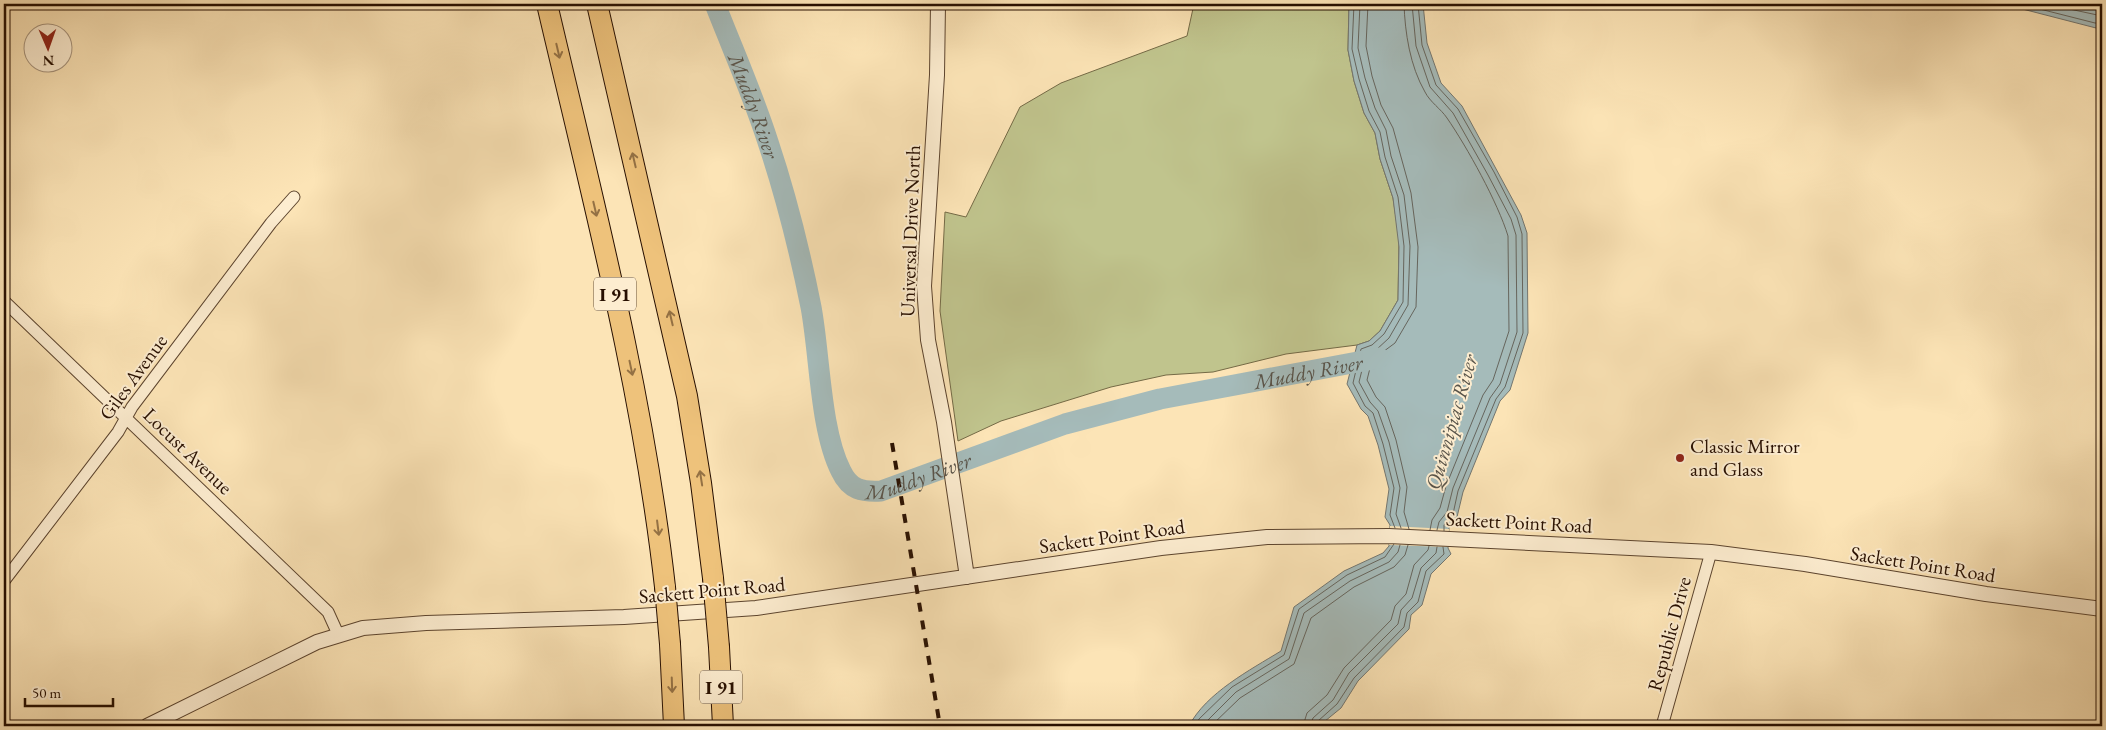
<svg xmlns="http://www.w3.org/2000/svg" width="2106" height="730" viewBox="0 0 2106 730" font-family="'EB Garamond',serif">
<rect width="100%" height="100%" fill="#fce4b6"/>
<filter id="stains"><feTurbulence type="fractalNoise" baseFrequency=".004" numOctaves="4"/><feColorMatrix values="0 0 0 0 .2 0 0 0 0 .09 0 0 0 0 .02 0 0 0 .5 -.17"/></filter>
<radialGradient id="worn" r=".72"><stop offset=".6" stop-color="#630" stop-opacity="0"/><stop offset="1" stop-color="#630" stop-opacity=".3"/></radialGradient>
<path fill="#c0c48d" stroke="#746a46" d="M1194,4H1349L1348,50L1354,81L1364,113L1375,133L1380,159L1393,198L1399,238L1398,300L1380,331L1369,341L1357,345L1286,354L1213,372L1166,375L1111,387L1001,421L958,441L940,311L945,212L966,217L1020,107L1061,83L1187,36Z"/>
<path fill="#a5bbba" stroke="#737670" d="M1349,4H1423L1427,43L1441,83L1462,106L1521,215L1527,233L1528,333L1510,390L1500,401L1463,492L1457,517L1449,528L1448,548L1451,554L1431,574L1422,605L1411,615L1409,629L1358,681L1341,708L1319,726H1189C1206,693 1250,670 1281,651L1294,607L1344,571L1383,553L1389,546L1390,525L1385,517L1389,489L1378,445L1368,416L1361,409L1347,384L1357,345L1369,341L1380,331L1398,300L1399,247L1393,198L1380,159L1375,133L1364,113L1354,81L1348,50Z
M2003,4H2102V27L2096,28Z"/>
<path fill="#fce4b6" d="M1390,526L1449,529L1448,547L1389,545Z"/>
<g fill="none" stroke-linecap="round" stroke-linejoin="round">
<path stroke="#66655d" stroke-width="1" d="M1354,4L1352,49L1359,79L1369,111L1380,132L1385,157L1398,197L1404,246L1403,302L1384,334L1372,345L1361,349L1353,383L1365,406L1373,413L1383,444L1394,488L1390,515L1395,528
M1360,4L1358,48L1365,78L1375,108L1386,130L1391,156L1404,195L1410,246L1408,305L1389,338L1376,350L1366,354L1359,382L1370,402L1378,411L1389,442L1400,488L1396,514L1401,528
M1368,4L1366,46L1372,76L1381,105L1393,128L1411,193L1418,247L1416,307L1395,343L1372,360L1367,380L1376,397L1385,407L1396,440L1407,487L1404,512L1409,529
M1404,4C1405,33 1410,66 1425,92C1430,102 1441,109 1447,118C1467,147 1498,203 1508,236L1509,331L1493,380L1483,395L1446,486L1440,508L1432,520L1430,530
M1412,4L1416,46L1430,87L1453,113L1488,175L1511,219L1516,235L1517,332L1500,384L1490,398L1453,488L1447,512L1439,522L1437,530
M1418,4L1422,45L1436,85L1458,109L1494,172L1517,217L1522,234L1523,333L1505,387L1496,399L1458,491L1453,514L1444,525V531
M2020,4L2095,23H2102
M2046,4L2102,16
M1195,726L1199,719L1232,687L1284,655L1299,609L1347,575L1385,557L1394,544
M1202,726L1236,692L1289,659L1304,613L1350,581L1389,562L1398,552L1400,545
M1211,726L1240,698L1294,664L1311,618L1354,587L1394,567L1405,555L1408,545
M1303,726L1307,713L1327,695L1344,668L1391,620L1395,606L1406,594L1414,565L1428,550L1429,546
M1310,726L1313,718L1333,700L1349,673L1398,624L1401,610L1412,598L1421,568L1436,553L1437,547
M1317,726L1318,721L1337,704L1354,678L1404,627L1407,613L1418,602L1426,571L1444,554L1443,547"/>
<path stroke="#a5bbba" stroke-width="21" id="s1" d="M715,4C733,50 753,95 768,142C786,196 800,252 811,307C820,355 820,430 841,471C850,490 862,492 881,491L1065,424L1160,399L1379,358"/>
<g stroke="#5c442e" stroke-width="13">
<path id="minor" d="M4,301L328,612L338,634
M4,581L118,432L132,407L271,223L294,197
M1662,726L1711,552"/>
</g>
<g stroke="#5c442e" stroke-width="16">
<path id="tertiary" d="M938,4L937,75L924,286L928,340L944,422L967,577
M147,726L317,642L363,628L426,623L624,617L756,608L1161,548L1267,537L1389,536L1711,552L1805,564L1986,594L2102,609"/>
</g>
<g stroke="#270f00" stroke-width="22">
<path id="motorway" d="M547,4C592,197 643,390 665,587
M597,4L687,396L701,483L713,578
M670,644L674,726
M719,647L723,726"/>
</g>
<use href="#minor" stroke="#fdedd0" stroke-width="11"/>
<use href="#tertiary" stroke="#fdedd0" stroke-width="14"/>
<use href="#motorway" stroke="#eec27b" stroke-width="20"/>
<path stroke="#270f00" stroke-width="4" stroke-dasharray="9 9" stroke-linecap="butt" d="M892,443L940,726"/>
<g stroke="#270f00" stroke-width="22" stroke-linecap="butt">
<path id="motorway-bridge" d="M713,578L719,647
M665,587L670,644"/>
</g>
<use href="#motorway-bridge" stroke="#eec27b" stroke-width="20"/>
</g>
<defs><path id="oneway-shaft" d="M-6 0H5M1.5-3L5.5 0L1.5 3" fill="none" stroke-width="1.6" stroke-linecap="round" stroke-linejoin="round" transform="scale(1.25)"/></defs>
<g stroke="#947144">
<use href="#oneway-shaft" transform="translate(558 51) rotate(77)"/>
<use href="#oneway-shaft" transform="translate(634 160) rotate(-103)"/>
<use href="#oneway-shaft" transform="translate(595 209) rotate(77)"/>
<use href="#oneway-shaft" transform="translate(671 318) rotate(-103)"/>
<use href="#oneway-shaft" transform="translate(631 368) rotate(78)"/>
<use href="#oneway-shaft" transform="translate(701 478) rotate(-99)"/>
<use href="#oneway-shaft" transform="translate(658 528) rotate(83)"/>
<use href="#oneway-shaft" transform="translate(672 685) rotate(88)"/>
</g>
<circle fill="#8f2418" stroke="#fdedd0" stroke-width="2" cx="1680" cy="458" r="5"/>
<g text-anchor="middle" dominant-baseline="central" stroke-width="4" stroke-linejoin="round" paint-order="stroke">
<g fill="#fdedd0" stroke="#67523e" stroke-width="1">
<rect x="594" y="277.5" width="42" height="33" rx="4"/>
<rect x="700" y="670.5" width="42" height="33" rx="4"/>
</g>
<g font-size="19" font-weight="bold" fill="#270f00">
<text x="615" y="294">I 91</text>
<text x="721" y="687">I 91</text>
</g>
<g font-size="20" fill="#270f00" stroke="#fdedd0">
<text transform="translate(910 231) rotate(-88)">Universal Drive North</text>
<text transform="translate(133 377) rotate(-54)">Giles Avenue</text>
<text transform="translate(188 451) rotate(44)">Locust Avenue</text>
<text transform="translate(1519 522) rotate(3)">Sackett Point Road</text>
<text transform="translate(1112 536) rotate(-8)">Sackett Point Road</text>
<text transform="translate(1923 564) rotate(9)">Sackett Point Road</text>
<text transform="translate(712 590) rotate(-5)">Sackett Point Road</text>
<text transform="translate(1669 634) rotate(-75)">Republic Drive</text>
</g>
<g font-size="20" fill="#270f00" stroke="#fdedd0" text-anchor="start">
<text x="1690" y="446">Classic Mirror<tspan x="1690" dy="23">and Glass</tspan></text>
</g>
<g font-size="21" font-style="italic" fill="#59544a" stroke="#fdedd0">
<text stroke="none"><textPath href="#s1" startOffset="109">Muddy River</textPath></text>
<text stroke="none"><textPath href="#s1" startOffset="979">Muddy River</textPath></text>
<text transform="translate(1451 422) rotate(-74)">Quinnipiac River</text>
<text stroke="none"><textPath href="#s1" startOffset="574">Muddy River</textPath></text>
</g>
</g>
<rect width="2106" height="730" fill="none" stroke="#fce4b6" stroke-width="20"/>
<rect x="5" y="5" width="2096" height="720" fill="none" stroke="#270f00" stroke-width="2.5"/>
<rect x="10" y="10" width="2086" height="710" fill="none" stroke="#270f00"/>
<g transform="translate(48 48) rotate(178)"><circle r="24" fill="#fdedd0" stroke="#a7947d"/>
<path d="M0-4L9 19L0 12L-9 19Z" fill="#8f2418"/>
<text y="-8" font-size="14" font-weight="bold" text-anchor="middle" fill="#270f00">N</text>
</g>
<path d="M25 698v8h88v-8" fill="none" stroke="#270f00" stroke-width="2.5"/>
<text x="32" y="698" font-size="15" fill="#270f00" stroke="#fdedd0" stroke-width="4" paint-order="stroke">50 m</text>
<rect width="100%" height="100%" filter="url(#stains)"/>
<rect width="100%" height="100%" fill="url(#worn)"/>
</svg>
